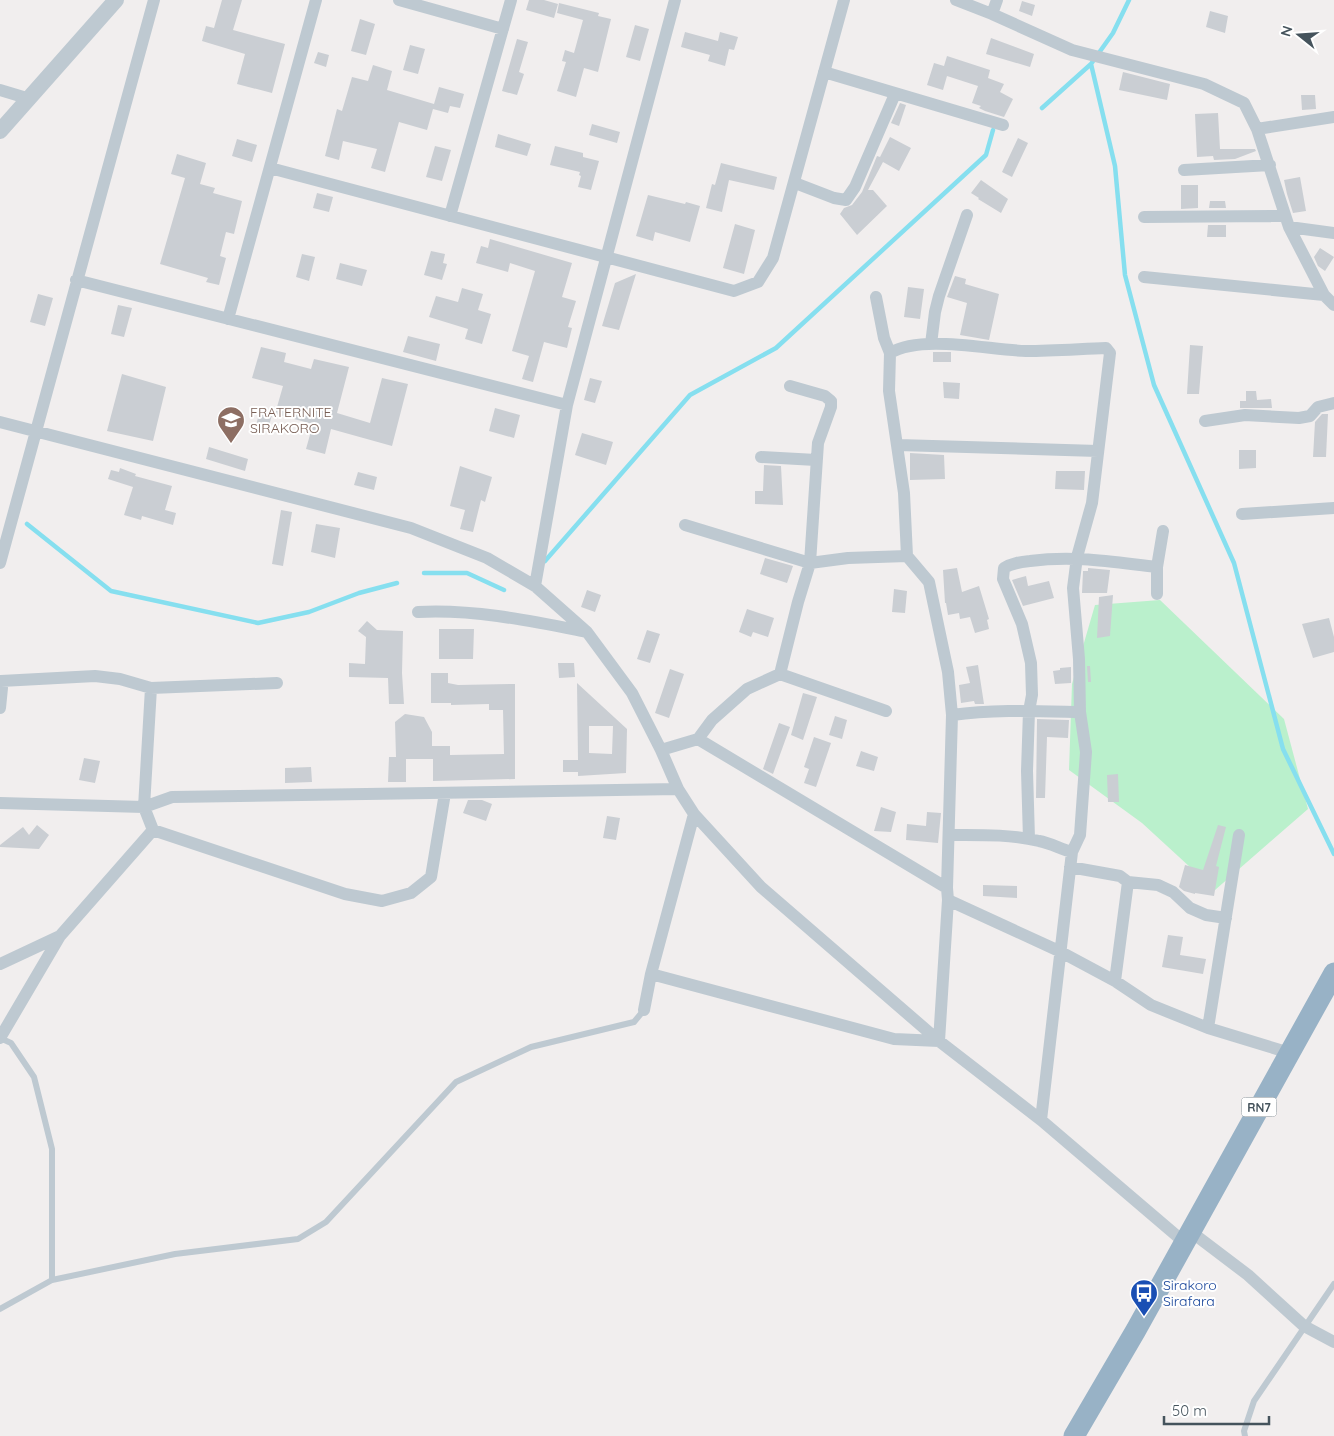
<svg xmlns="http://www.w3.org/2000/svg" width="1334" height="1436" viewBox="0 0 1334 1436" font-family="Quicksand,sans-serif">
<rect width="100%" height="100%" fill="#f1eeee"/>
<path fill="#baf0cc" d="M1160,600L1284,719L1308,809L1215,890L1142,823L1069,770L1072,684L1095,605Z"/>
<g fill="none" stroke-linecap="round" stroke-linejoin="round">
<path stroke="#86dfef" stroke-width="4.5" d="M1129,0L1113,33L1091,64L1115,166L1125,275L1154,385L1234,563L1283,749L1334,854
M1042,108L1091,64
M27,524L111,591L258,623L309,612L359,593L397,583
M545,561L690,395L776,348L986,155L993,130
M424,573H467L504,590"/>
</g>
<path fill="#caced3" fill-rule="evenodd" d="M222,0H242L233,30L285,44L272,93L237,84L245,54L202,41L206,26L214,28Z
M529,0H544L558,4L554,18L526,10Z
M1022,1L1035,5L1032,16L1019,11Z
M559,3L599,13L598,16L611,19L598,72L584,68L576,97L557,91L566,62L562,61L565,50L574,53L583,20L557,13Z
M1210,11L1228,16L1225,33L1206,27Z
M360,19L375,24L366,55L351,51Z
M635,25L649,29L640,61L626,57Z
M685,32L718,41L720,32L738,37L734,50L729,49L725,66L708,61L710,55L681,47Z
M991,38L1034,54L1030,67L986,54Z
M517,39L528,42L519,72L524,74L517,95L502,91Z
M410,45L425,49L418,74L403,70Z
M318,52L329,55L326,67L314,63Z
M947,56L990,70L988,78L1004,84L1000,92L1013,99L1004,117L985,111L979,108L981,106L972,103L978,86L947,76L943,90L927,85L934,63L944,66Z
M373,65L392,71L387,90L434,104L439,87L464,94L460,108L450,106L448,113L433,109L427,130L399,122L385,172L371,168L377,149L343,141L339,160L325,156L337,109L342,111L352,77L368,81Z
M1123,72L1170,84L1167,100L1119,90Z
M1301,95H1315L1316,109L1302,110Z
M900,103L906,105L899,126L891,123Z
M1218,113L1220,149H1255L1256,151L1235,159L1214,160L1213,156L1197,157L1195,114Z
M592,124L620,132L617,143L589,135Z
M498,134L531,144L527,156L495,147Z
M890,137L911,148L899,171L883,162L868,190H873L887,206L857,235L840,214L844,208L852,205L862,192L877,156L880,157Z
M1018,138L1028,143L1012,177L1002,172Z
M237,139L257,145L252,162L232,156Z
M435,146L451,150L442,181L426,177Z
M555,146L583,153V157L599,161L591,190L578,187L581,176L579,175L580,172L550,165Z
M177,154L206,163L200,184L215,188L213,193L242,201L234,234L226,232L220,256L226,258L219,285L206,282L208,278L160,264L185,178L171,174Z
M721,163L777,177L774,190L729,180L722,212L706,208L712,184L715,185Z
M1300,177L1306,211L1293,213L1287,194L1284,180Z
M981,180L1008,199L1001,213L978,199L979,198L971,193Z
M1181,185H1198V208L1181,209Z
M317,193L333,197L329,212L313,208Z
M648,195L685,204L686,202L700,206L690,242L655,232L653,241L636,236Z
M1210,201H1225L1226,208H1209Z
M735,224L755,230L744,274L723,268Z
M1208,225H1226V237H1207Z
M490,239L572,263L562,297L576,301L568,327L572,328L567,348L544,342L533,382L522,379L529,356L512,351L535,271L510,263L508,272L476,263L481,246L488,248Z
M1320,248L1334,257L1325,271L1318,266L1314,257Z
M431,251L445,254L443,263L447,264L442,280L424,275Z
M302,254L315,257L309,281L296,277Z
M340,263L367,270L362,286L336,279Z
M636,274L619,330L602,326L615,283Z
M955,276L966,279L965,284L999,294L989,340L960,335L967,303L947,297Z
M908,287L924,289L920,319L904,317Z
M462,288L483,294L478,310L491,314L482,344L465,339L468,329L429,317L436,296L458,302Z
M38,294L53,298L45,326L30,322Z
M118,305L132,308L124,337L111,334Z
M408,336L440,344L436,361L403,352Z
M1190,345L1203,346L1199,394H1187Z
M261,347L286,353L284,362L311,369L314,359L349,367L337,413L370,423L382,378L408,384L392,446L331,429L325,454L306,449L313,424L275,414L283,386L252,378Z
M933,352H951V362H933Z
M122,374L166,387L153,441L107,431Z
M590,378L602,381L595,403L584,400Z
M943,382L960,383L959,399L944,398Z
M1246,391H1256L1257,400L1271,399L1272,408H1240V401H1246Z
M495,408L520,415L514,438L489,431Z
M260,411L272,415L268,429L256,425Z
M1322,414H1328L1326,457H1313L1315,422Z
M582,433L613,442L606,465L575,455Z
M209,447L248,459L245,471L206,459Z
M1239,450H1256V468L1239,469Z
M910,453L944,455L945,479L910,480Z
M764,465L781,466L783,505L755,504V491H763Z
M460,466L492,477L485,502L481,500L473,532L460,529L465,510L450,506Z
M120,468L136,474L135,476L172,486L165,510L176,513L173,525L142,516L141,520L124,515L133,487L108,479L111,470L119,472Z
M1056,471H1085L1084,490L1055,489Z
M358,472L377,477L374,490L354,485Z
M281,510L292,512L283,566L272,564Z
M316,524L340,528L335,558L311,552Z
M765,558L793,566L787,583L760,574Z
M957,568L962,592L979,586L989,619L987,620L989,629L975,633L970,617L960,619L959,613L948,615L946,603H945L943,570Z
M1088,568L1110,570L1107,593H1082L1083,571H1088Z
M1026,576L1028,586L1049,581L1054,598L1023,606L1012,580Z
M894,589L907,591L905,613L892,612Z
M587,590L601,595L595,612L581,607Z
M1113,595L1110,636L1097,638L1099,597Z
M747,609L774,618L768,637L753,632L751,637L739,632Z
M1329,618L1334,637V652L1313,658L1302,624Z
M367,621L377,630L403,631L402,673L404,704H389L388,678L349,677V663L365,664L366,637L358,631Z
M439,629H474L473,659H439Z
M647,630L660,634L650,663L637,659Z
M558,663H574L575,677L559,678Z
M978,665L984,704H975L974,701L961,703L959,685L970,683L966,667Z
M1087,666H1090L1091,682H1088Z
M1071,667V683L1055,684L1053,671L1060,670V668Z
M670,669L684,674L669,718L655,713Z
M431,673H448V683L458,685L515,684V779L433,781V759H406V782H388L389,757H396L395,722L405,714L424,717L432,732V746H450V755L504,754L503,710H489V704L451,705V703H431Z
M577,683L627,729L626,773L578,776V772H563V760H578ZM589,726H613L612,754L589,753Z
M803,693L817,697L803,740L791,735Z
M835,716L847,720L842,739L829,735Z
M1037,719L1069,720L1068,738L1047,737L1045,798H1036Z
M779,723L790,727L773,774L763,769Z
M814,737L831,743L816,787L804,783L809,769L804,767Z
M861,751L878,757L874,771L856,766Z
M84,758L100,761L95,783L79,780Z
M311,767L312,782L285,783V768Z
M1118,774L1119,802H1108L1107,775Z
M468,800H482L492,804L486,821L463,813Z
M881,807L896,812L891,832L874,831Z
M927,812L941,813L938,843L906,840L907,824L926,826Z
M607,816L620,818L616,840L603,838Z
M37,825L49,835L39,849L0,847V845L23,827L29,835Z
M1218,825L1226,827L1216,866L1219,867L1214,896L1195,893V894L1184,891L1179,887L1185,865L1203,870Z
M983,885L1017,886V898L983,896Z
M1168,935L1183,937L1180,955L1206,959L1203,974L1162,967Z"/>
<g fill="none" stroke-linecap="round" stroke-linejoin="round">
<path stroke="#bec9d1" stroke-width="6" d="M0,1038L11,1043L34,1077L52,1149V1280
M0,1309L52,1280L175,1254L298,1239L326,1222L456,1082L531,1047L634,1022L644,1010
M1245,1436L1244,1431L1254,1401L1334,1284"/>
<path stroke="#bec9d1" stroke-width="12" d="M399,0L503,29
M956,0L992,14L1072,50L1204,84L1244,103L1257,129L1289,227L1324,295L1334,305
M992,14L997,0
M824,72L1003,125
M0,90L30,99
M1257,129L1334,117
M270,168L734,291L758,282L773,258L844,0
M1184,170L1270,165
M795,183L834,198L846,200L855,187L895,94
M450,216L511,0
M1144,217L1285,216
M1289,227L1334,233
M1144,277L1324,295
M76,280L567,405
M876,297L884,338L890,353
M228,319L316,0
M931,344L935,312L939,296L967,215
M1205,421L1245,415L1299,418L1310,416L1318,407L1334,403
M0,422L411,528L487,558L535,586L587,632L632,693L661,750L678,789L694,814L761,887L939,1041L1041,1120L1184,1242
M898,445L1098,451
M761,457L816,460
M1242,514L1334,508
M685,525L810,563L818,443L831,407V401L825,396L790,386
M0,563L154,0
M535,586L567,405L675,0
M1157,594V567L1163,531
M418,612C475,609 531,621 587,632
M780,674L886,711
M0,681H1L2,688L0,708
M1,681L95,676L120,679L151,688
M952,715L948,672L929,582L907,556L904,493L889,391L890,353C923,334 988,350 1026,351C1052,351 1079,349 1106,348L1110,353L1092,503L1077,557L1073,588L1079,659L1080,712L1086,752L1080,835L1072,852L1041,1120
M698,739L947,888
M661,750L698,739L712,720L747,689L780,674L798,602L810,563L848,558L907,556
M0,803L144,807L172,797L678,789
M153,830L345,894L382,901L411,893L431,877L445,793
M949,835C979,835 1010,834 1039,841C1050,843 1061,849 1072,852
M1029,839L1027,771L1029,711L1032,695L1031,663L1022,624L1003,579L1004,568C1012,563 1020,562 1030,561C1075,555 1113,562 1157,567
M1070,867L1120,876L1128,882L1115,981
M1128,882L1158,885L1173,892L1190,908L1206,915L1226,918
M948,900L1059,951L1115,981L1151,1005L1208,1028L1290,1053
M0,964L60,936L153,830L144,807L151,688L277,683
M651,974L894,1039L939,1041L948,900L947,888L952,715C994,709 1037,711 1080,712
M644,1010L651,974L694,814
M1208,1028L1239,835
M0,1038L60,936
M1190,1231L1248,1275L1304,1326L1334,1342"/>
<path stroke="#bec9d1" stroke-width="16" d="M0,131L116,0"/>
<path stroke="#98b2c6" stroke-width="21" d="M1074,1436L1136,1330L1334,973"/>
</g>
<defs>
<g id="school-pin" transform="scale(1.4375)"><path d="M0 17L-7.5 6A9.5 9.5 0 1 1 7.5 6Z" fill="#8d6e63" stroke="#fff"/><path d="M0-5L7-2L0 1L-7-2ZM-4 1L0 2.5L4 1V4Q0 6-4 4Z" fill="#fff"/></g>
<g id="bus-pin" transform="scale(1.4375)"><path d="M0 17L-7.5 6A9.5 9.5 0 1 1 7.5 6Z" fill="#1a4fb4" stroke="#fff"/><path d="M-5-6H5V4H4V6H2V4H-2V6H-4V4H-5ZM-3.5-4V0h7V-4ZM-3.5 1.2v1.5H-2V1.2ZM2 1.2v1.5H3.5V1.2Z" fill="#fff"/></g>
</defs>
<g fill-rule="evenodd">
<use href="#school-pin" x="231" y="420"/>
<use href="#bus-pin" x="1144" y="1293"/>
</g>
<g text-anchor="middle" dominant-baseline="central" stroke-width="4" stroke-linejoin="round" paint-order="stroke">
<rect fill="#fff" stroke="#7d878d" stroke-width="1" x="1241.5" y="1097.5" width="35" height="19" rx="4"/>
<g font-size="12" font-weight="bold" fill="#45535c">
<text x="1259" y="1107">RN7</text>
</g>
<g font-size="14" fill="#785e54" stroke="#fff" text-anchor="start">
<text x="250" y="412">FRATERNITE<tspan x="250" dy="16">SIRAKORO</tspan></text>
</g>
<g font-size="14" fill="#164399" stroke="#fff" text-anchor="start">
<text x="1163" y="1285">Sirakoro<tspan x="1163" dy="16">Sirafara</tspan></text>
</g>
</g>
<g transform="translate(1299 35) rotate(287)" stroke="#ffffff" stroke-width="4" paint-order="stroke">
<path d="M0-4L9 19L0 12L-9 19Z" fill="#45535c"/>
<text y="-8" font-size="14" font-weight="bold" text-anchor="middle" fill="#45535c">N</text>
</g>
<path d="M1164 1416v8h105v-8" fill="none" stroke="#45535c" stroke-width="2.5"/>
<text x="1172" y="1416" font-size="15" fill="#45535c" stroke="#ffffff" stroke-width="4" paint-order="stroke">50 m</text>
</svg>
